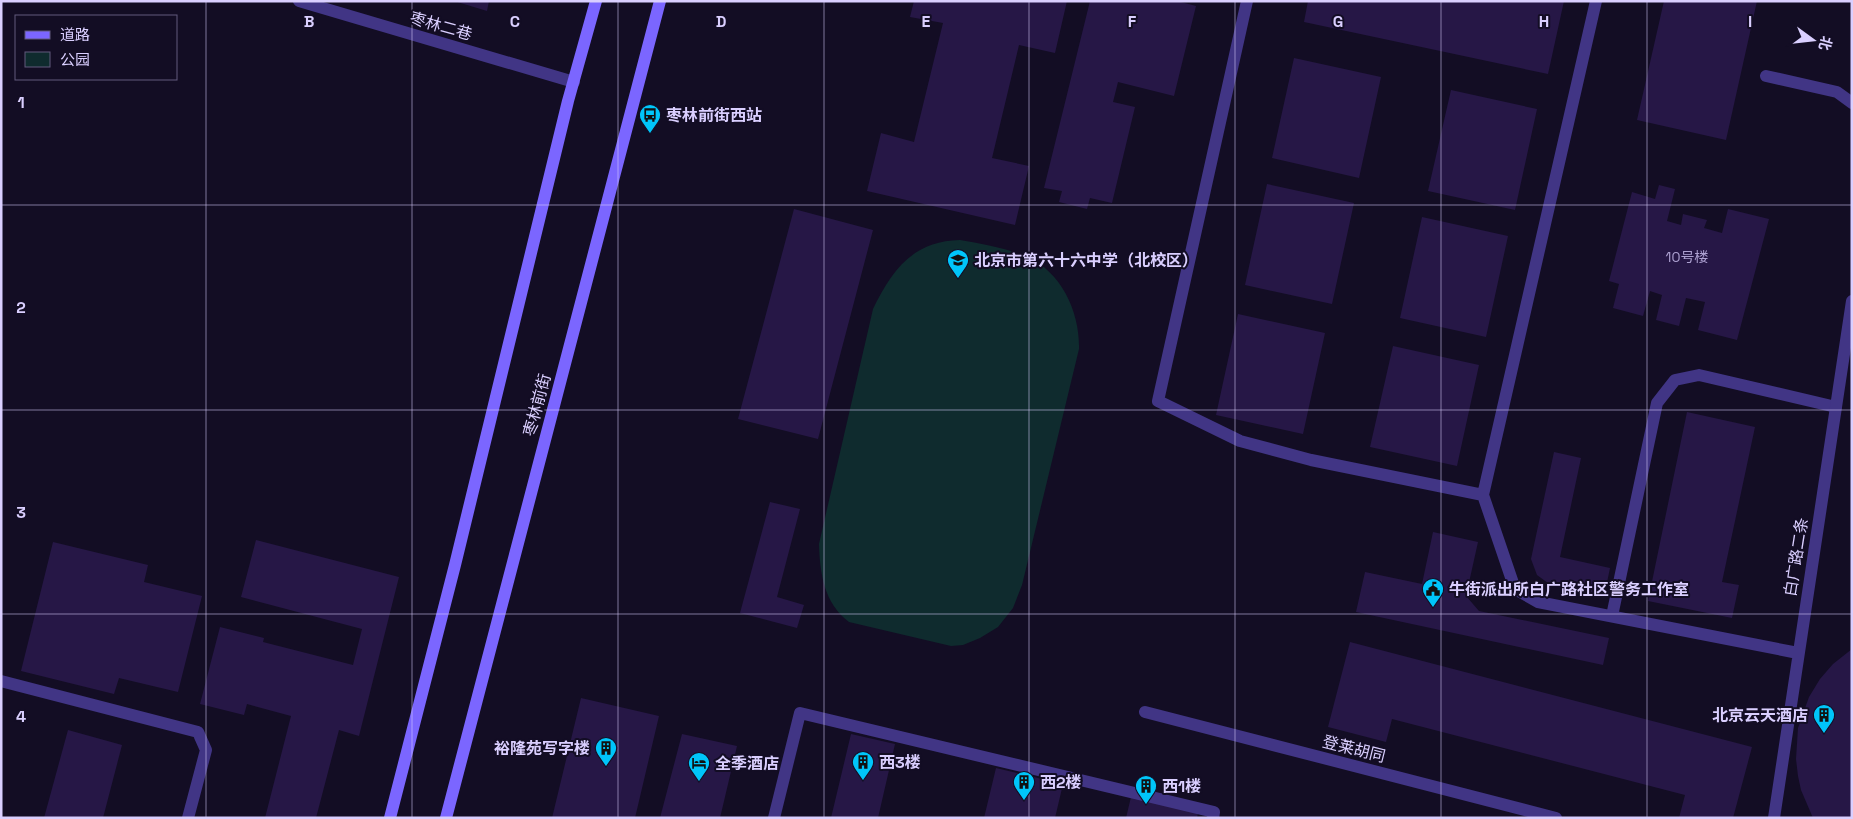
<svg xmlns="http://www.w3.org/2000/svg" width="1853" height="819" viewBox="0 0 1853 819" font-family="'Space Grotesk','Noto Sans SC',sans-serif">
<rect width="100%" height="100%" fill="#130d24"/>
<path fill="#0f2b2e" d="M960,240C982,244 1007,248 1027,257C1062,272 1080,313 1079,349L1022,585L1013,608L998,627L980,638L963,645L951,646L849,622C824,603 820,574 819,544L873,309C892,270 913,241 960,240Z"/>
<path fill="#261746" d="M454,1H489L487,11Z
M914,1H1067L1055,53L1019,45L992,158L1029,166L1015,225L867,191L881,133L914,142L943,23L910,17Z
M1090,1H1177L1196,6L1174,96L1118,82L1113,102L1135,107L1112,203L1090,198L1087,209L1059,202L1062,191L1044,188Z
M1308,1H1564L1548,74L1304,22Z
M1664,1H1757L1726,140L1637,120Z
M1294,58L1381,77L1359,178L1272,158Z
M1451,90L1537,109L1515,210L1428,191Z
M1267,184L1354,203L1332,304L1245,285Z
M1659,185L1675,189L1667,221L1681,225L1683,214L1707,220L1704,228L1722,233L1728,209L1769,219L1737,340L1698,330L1705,302L1686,298L1679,326L1656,320L1662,295L1650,291L1643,316L1613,308L1619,284L1609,281L1632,192L1655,199Z
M794,209L873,230L818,439L738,419Z
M1422,217L1508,236L1486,337L1400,318Z
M1238,314L1325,333L1303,434L1216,415Z
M1393,346L1479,365L1457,466L1370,447Z
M1687,412L1755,427L1722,582L1739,585L1732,618L1648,601Z
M1554,452L1581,458L1560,557L1610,568L1604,597L1552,586L1537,575L1531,559Z
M770,502L800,509L777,597L804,605L797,628L740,613Z
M1433,532L1478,542L1466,596L1479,611L1609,638L1603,665L1356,612L1365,572L1422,584Z
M256,540L399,577L359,736L339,730L316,818H265L291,716L247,704L244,715L200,704L220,627L264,638L263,642L353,665L362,629L241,597Z
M53,542L148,565L144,582L202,596L178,692L119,678L114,694L21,671Z
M1350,642L1752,747L1733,818H1679L1685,795L1392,719L1386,742L1328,727Z
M1852,649V818H1813L1801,790L1798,776L1796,759L1798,728L1809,697L1820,679L1833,664Z
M581,698L659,716L635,818H552Z
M68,730L122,745L103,818H44Z
M682,734L737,746L720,818H660Z
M851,734L895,744L878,818H831Z
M996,768L1063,784L1055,818H984Z
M1131,797L1198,813L1197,818H1126Z"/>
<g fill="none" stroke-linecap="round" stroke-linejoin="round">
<path stroke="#413585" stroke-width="12" d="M1766,76L1837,92L1852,103
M1612,616L1657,403L1675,380L1699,375L1836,407
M1,681L198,732L206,750L188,818"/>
<path stroke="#413585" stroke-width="12" d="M299,1L574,82
M1247,1L1158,401L1240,441L1311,460L1483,495
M1596,1L1483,495L1515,589L1538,602L1798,653
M1145,712L1556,818
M774,818L800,713L1214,812L1213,818
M1774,818L1852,301"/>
<path stroke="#7b66ff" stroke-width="12" d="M390,818L455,565L568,101L596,1
M446,818L660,1"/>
</g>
<path fill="none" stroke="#dacfff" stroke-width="1" stroke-opacity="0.55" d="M206,1V818M412,1V818M618,1V818M824,1V818M1029,1V818M1235,1V818M1441,1V818M1647,1V818M1,205H1852M1,410H1852M1,614H1852"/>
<defs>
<g id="bus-pin" transform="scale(1.125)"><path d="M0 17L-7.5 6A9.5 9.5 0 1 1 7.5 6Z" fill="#00c5fa" stroke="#130d24"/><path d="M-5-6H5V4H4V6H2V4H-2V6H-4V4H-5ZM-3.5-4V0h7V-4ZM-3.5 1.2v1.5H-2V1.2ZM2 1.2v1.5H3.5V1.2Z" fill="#111"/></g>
<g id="school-pin" transform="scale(1.125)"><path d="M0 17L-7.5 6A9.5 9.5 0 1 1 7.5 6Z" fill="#00c5fa" stroke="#130d24"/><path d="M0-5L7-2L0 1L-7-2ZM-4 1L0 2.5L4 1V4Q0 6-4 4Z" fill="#111"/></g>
<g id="civic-pin" transform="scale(1.125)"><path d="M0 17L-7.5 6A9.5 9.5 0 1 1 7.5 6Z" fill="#00c5fa" stroke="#130d24"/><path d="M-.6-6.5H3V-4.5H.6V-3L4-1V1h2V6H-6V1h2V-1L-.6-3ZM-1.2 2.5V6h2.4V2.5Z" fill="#111"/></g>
<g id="building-pin" transform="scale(1.125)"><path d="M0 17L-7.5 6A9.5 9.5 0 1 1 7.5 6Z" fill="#00c5fa" stroke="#130d24"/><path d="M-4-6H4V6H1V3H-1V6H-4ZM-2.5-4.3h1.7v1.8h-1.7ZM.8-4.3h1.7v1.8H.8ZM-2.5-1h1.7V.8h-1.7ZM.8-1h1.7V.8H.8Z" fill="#111"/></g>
<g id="hotel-pin" transform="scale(1.125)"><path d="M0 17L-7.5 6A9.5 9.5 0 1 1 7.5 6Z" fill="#00c5fa" stroke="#130d24"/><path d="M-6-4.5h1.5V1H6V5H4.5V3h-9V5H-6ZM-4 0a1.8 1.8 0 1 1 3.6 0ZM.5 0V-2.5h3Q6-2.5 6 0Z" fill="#111"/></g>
</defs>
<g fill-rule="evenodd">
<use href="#bus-pin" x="650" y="115"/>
<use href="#school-pin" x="958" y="260"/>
<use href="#civic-pin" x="1433" y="589"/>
<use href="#building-pin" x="1824" y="715"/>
<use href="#building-pin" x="606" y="748"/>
<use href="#building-pin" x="863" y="762"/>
<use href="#hotel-pin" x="699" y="763"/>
<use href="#building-pin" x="1024" y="782"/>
<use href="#building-pin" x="1146" y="786"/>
</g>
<g text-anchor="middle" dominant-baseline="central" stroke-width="4" stroke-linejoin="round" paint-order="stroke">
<g font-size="14" fill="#ada1d1">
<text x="1687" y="257">10号楼</text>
</g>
<g font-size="16" fill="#dacfff" stroke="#130d24">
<text transform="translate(441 26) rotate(16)">枣林二巷</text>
<text transform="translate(537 405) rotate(-75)">枣林前街</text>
<text transform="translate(1796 557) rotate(-81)">白广路二条</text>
<text transform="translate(1354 749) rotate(14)">登莱胡同</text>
</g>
<g font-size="16" font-weight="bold" fill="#dacfff" stroke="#130d24" text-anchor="start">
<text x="666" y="115">枣林前街西站</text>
<text x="974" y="260">北京市第六十六中学（北校区）</text>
<text x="1449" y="589">牛街派出所白广路社区警务工作室</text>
<text x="1808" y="715" text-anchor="end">北京云天酒店</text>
<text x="590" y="748" text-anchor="end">裕隆苑写字楼</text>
<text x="879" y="762">西3楼</text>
<text x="715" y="763">全季酒店</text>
<text x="1040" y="782">西2楼</text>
<text x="1162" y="786">西1楼</text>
</g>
</g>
<g font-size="16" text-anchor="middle" font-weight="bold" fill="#dacfff" stroke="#130d24" stroke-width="4" stroke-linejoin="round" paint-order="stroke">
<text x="309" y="27">B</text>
<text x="515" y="27">C</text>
<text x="721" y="27">D</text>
<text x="926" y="27">E</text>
<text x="1132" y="27">F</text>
<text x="1338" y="27">G</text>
<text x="1544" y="27">H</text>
<text x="1750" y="27">I</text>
<text x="21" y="108">1</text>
<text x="21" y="313">2</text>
<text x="21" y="518">3</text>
<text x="21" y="722">4</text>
</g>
<rect width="1853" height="819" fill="none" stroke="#dacfff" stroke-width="5"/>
<rect x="15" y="15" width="162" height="65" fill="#130d24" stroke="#635b7c"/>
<rect x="25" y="31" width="25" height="8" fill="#7b66ff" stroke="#635b7c"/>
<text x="60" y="40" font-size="15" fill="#dacfff">道路</text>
<rect x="25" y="52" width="25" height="15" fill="#0f2b2e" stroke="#635b7c"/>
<text x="60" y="65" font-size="15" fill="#dacfff">公园</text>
<g transform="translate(1813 40) rotate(105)" stroke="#130d24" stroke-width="4" paint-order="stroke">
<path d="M0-4L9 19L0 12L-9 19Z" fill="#dacfff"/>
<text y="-8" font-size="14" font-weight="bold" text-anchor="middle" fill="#dacfff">北</text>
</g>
</svg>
